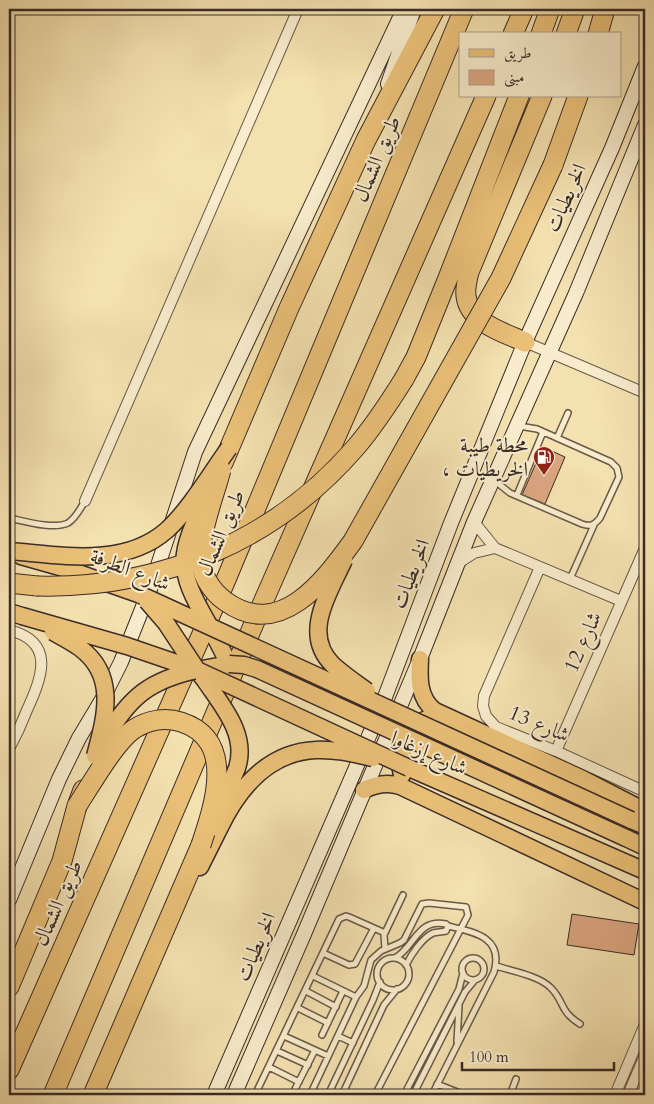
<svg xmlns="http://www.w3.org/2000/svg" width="654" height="1104" viewBox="0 0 654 1104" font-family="Cardo,Amiri,serif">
<rect width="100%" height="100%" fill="#f4e1b0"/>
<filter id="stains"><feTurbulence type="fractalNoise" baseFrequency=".004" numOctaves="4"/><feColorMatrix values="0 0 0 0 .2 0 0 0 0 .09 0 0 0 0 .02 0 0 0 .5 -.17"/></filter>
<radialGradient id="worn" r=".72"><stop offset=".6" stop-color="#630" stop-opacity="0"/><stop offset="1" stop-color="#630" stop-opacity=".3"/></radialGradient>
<path fill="#daa580" stroke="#3a2c27" d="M543,447L565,457L545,504L522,495Z
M572,914L639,924L634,955L567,945Z"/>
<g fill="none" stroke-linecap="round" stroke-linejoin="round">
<g stroke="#685949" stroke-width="8">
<path id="service" d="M557,438L568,413
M495,481L510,493L582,524C590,527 595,525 600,518L619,477L617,468L611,462L537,429L519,426
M517,495L543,432
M9,518C24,521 53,530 68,523C76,518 80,509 85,501
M570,579L594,525
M385,949L384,935L403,895
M323,953L349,965L355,964L374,928
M462 969a11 11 0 1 1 22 0a11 11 0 1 1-22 0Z
M395,958C415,947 417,918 446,924L448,926L446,931C442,932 437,932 433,933C422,938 411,955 406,965
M377 974a16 16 0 1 1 32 0a16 16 0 1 1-32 0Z
M496,966C512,971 540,976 551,988C565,1002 559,1011 580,1024
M313,976L356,997
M306,991L336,1007
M298,1008L328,1023
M322,1035L343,991
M284,1036L328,1056
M338,1036L353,1043
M457,1042L459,1006
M277,1051L308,1065
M269,1067L299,1082
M437,1084L465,1095
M255,1095L339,919L346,916L349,917L385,933
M292,1095L315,1050
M310,1095L356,997L364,986L371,960L381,951L400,943L404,940L422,904L429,903L466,907L468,915L375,1095
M328,1095L373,1000L380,982
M342,1095L384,1005L397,989
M404,1095L459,989L463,973
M413,1095L465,992L475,980
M432,1095L494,972C504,937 474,932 448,926
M510,1095L516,1079"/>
</g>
<g stroke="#685949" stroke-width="12">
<path id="minor" d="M525,342L645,393
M85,501L298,9
M474,522L495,548L621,601
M457,564L474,553L495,548
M540,567L484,696L483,706L486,716L496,727L556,751L639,789L645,790
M9,630C56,642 42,677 27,710C22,723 16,736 9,749
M556,751L645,548
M615,1095L645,1024
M628,1095L645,1055"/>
</g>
<g stroke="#3a2c27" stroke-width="16">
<path id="secondary" d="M388,84L414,9
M9,900L59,779L79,738L103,698L121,662L152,584L195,452L404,9
M214,1095L355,770L385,697L451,523L525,342L612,148L645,66
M234,1095L304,934L420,659L474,522L576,293L645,125"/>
</g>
<g stroke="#3a2c27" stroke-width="19">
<path id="primary" d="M21,556L67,569L141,595
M9,612L22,616
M420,659C419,678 418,698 435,711L583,779L645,811
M203,678L197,670L229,664L209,625
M409,768L645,871
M402,775C396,753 406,725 430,718
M364,790C376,784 387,782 400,786L645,902
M631,820L645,826
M626,838L645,847
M200,867L219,829"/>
</g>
<g stroke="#3a2c27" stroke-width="21">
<path id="motorway" d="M513,34L524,9
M541,34L550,9
M566,34L575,9
M598,34L605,9
M553,165L578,96
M525,342C505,333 469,323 466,296C465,288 467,280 469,272L542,96
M404,379L416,357L448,278L519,96
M223,463L289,308L366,140L435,9
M9,583L37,586
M9,987L62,861L77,806L83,790
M9,1070L225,582L464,9
M53,1095L264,600L486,96
M93,1095L201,845"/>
</g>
<use href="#service" stroke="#f8eccc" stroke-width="5"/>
<use href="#minor" stroke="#f8eccc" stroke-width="10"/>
<use href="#secondary" stroke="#f8eccc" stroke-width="14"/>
<use href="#primary" stroke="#eac078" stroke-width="16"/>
<use href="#motorway" stroke="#eac078" stroke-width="19"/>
<g stroke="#3a2c27" stroke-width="19" stroke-linecap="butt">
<path id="primary-bridge" d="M207,496C178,556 175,567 209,625
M9,551C61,555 124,568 167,530C189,510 211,473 229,448
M344,560C329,593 301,634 333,665C344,675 356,683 367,691
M141,595L631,820
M147,601L166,623L197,670
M22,616L127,646L197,670L409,768
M53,632C62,637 72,642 80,648C118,676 105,718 95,756
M229,664L244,665L257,669L626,838
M204,679C222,706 248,734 237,768C232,781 225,794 219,807
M105,739C129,697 150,680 197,670
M219,829C238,789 267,752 316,750C335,749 355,754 373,758"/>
</g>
<g stroke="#3a2c27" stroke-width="21" stroke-linecap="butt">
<path id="motorway-bridge" d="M221,470C215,493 200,532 200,555C200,573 211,591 225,601C280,641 324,581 353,541L501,278L553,165
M37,586C161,589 275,541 356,447C374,426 389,403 404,379
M77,806C90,786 115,742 134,729C148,720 165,717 181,722C237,740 214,806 201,845"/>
</g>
<use href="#primary-bridge" stroke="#eac078" stroke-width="16"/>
<use href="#motorway-bridge" stroke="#eac078" stroke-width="19"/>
</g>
<defs>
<g id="fuel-pin" transform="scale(1.125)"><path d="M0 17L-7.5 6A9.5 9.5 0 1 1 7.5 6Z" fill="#8f2418" stroke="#f8eccc"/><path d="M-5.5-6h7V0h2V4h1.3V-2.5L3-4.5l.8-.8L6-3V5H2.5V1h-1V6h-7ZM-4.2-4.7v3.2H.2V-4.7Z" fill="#fff"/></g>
</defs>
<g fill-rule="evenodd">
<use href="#fuel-pin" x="544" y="457"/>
</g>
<g text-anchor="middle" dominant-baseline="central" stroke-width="4" stroke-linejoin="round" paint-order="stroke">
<g font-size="21" fill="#3a2c27" stroke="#f8eccc">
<text transform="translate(377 159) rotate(-67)">طريق الشمال</text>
<text transform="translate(566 198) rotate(-66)">الخريطيات</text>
<text transform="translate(221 533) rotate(-67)">طريق الشمال</text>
<text transform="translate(130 570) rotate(21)">شارع الطرفة</text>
<text transform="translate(411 574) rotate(-69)">الخريطيات</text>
<text transform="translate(583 642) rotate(-66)">شارع 12</text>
<text transform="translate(539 724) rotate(23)">شارع 13</text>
<text transform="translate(429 753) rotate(24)">شارع إزغاوا</text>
<text transform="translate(58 903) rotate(-66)">طريق الشمال</text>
<text transform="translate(256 947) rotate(-67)">الخريطيات</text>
</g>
<g font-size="21" fill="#3a2c27" stroke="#f8eccc" text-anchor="end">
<text x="528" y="445">محطة طيبة<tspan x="528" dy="24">، الخريطيات</tspan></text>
</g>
</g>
<rect width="654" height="1104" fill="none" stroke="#f4e1b0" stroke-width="30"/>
<rect x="10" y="10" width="634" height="1084" fill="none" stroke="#3a2c27" stroke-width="2.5"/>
<rect x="15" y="15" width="624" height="1074" fill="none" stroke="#3a2c27"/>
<rect x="459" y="32" width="162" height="65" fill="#f8eccc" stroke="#ac9f8a"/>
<rect x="469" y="49" width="25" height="8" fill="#eac078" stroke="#ac9f8a"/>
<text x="504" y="58" font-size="15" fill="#3a2c27">طريق</text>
<rect x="469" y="70" width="25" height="15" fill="#daa580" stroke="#ac9f8a"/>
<text x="504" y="82" font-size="15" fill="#3a2c27">مبنى</text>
<path d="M462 1062v8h152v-8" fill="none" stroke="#3a2c27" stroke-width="2.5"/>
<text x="469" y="1062" font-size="15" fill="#3a2c27" stroke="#f8eccc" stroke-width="4" paint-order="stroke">100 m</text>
<rect width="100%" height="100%" filter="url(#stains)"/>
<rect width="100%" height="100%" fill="url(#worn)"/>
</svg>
